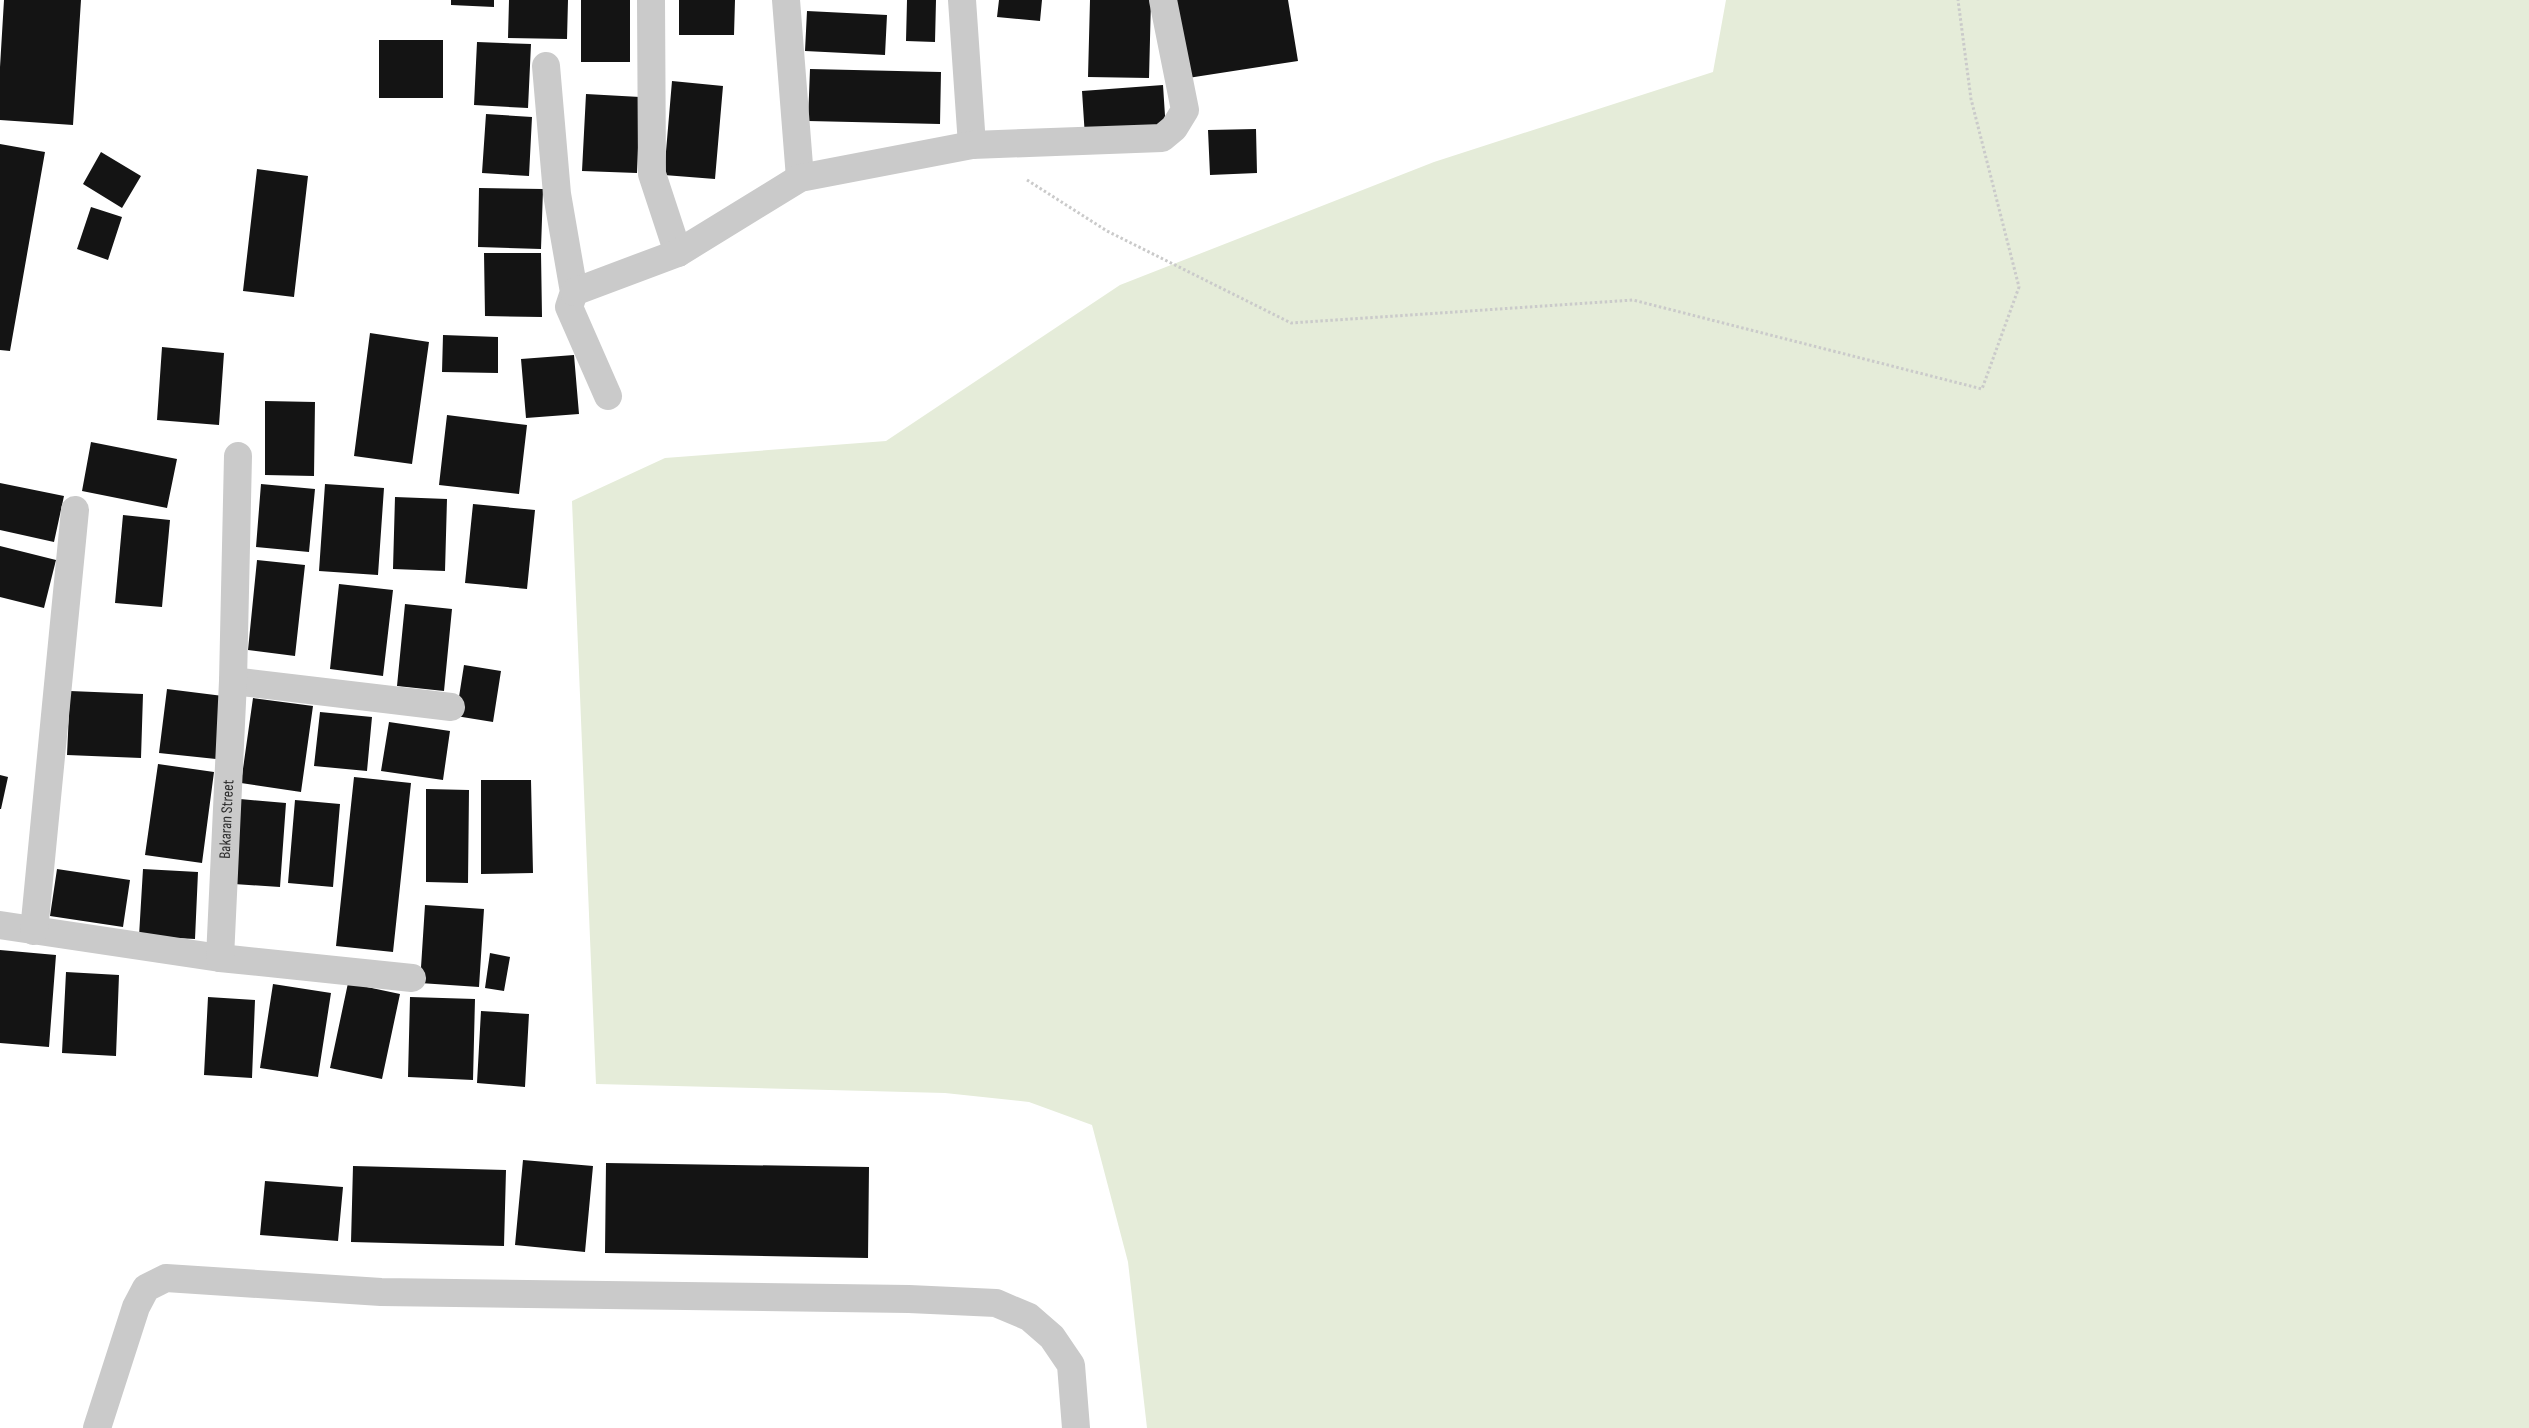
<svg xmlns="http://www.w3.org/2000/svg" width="2529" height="1428" viewBox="0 0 2529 1428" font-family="'Sofia Sans Condensed',sans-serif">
<rect width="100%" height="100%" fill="#fff"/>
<path fill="#e5ecd9" d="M1726,0H2529V1428H1147L1128,1262L1092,1125L1029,1102L945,1093L596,1084L572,501L665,458L886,441L1120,285L1434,162L1713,72Z"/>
<path fill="#141414" d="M4,0H81L73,125L0,120V67Z
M451,0H494V7L451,5Z
M509,0H568L567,39L508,38Z
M581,0H630V62H581Z
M679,0H735L734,35H679Z
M907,0H936L935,42L906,41Z
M999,0H1042L1040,21L997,17Z
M1090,0H1151L1149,78L1088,77Z
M1176,0H1288L1298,61L1188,78Z
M807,11L887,15L885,55L805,51Z
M379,40H443V98H379Z
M477,42L531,44L528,108L474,105Z
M810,69L941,72L940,124L808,121Z
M672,81L723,86L715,179L664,175Z
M1163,85L1166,131L1085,137L1082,91Z
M586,94L640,97L637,173L582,171Z
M486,114L532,117L529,176L482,173Z
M1256,129L1257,173L1210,175L1208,130Z
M0,144L45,152L10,351L0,350Z
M101,152L141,176L122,208L83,184Z
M257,169L308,176L294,297L243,291Z
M479,188L543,189L541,249L478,247Z
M91,207L122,217L108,260L77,249Z
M484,253H541L542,317L485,316Z
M370,333L429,342L412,464L354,456Z
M443,335L498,337V373L442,372Z
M162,347L224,353L219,425L157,420Z
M574,355L579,414L526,418L521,359Z
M265,401L315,402L314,476L265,475Z
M447,415L527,425L519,494L439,485Z
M91,442L177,459L167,508L82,491Z
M0,483L64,496L54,542L0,530Z
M261,484L315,489L309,552L256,547Z
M325,484L384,488L378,575L319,571Z
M395,497L447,499L445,571L393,569Z
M473,504L535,510L527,589L465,583Z
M123,515L170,520L162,607L115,603Z
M0,546L56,560L44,608L0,597Z
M257,560L305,565L295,656L248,650Z
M339,584L393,590L383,676L330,669Z
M405,604L452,609L444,691L397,686Z
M464,665L501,671L493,722L456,716Z
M167,689L223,696L216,759L159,753Z
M70,691L143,694L141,758L67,755Z
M253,698L313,706L301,792L241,783Z
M320,712L372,717L367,771L314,766Z
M389,722L450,731L443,780L381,771Z
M158,764L214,772L202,863L145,855Z
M0,775L8,777L1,809H0Z
M354,777L411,783L393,952L336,946Z
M481,780H531L533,873L481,874Z
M426,789L469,790L468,883L426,882Z
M240,799L286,803L280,887L234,884Z
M295,800L340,804L333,887L288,883Z
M57,869L130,880L123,927L50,916Z
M143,869L198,872L195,939L139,936Z
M425,905L484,909L479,987L420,983Z
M0,950L56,955L49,1047L0,1043Z
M490,953L510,957L504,991L485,988Z
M66,972L119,975L116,1056L62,1053Z
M348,983L400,994L382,1079L330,1068Z
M273,984L331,993L318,1077L260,1068Z
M208,997L255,1000L252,1078L204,1075Z
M410,997L475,999L473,1080L408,1077Z
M481,1011L529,1014L525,1087L477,1083Z
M523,1160L593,1166L585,1252L515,1245Z
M606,1163L869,1167L868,1258L605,1253Z
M353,1166L506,1170L504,1246L351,1242Z
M265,1181L343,1187L338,1241L260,1235Z"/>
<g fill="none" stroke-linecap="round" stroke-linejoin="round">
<path stroke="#cacaca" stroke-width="3" stroke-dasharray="2.5 2.5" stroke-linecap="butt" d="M1027,180L1107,231L1291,323L1633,300L1982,389L2019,287L1971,99L1958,0"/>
<g stroke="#cacaca" stroke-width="28">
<path d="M651,0L652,174L678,253"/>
<path d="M786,0L800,178"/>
<path d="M962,0L972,145"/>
<path d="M546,66L557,194L574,292L569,307L608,396"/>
<path d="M574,292L678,253L800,178L972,145L1162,138L1174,128L1185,110L1163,0"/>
<path d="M233,681L451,707"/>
<path d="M0,925L220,958L412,978"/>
<path d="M34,931L75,510"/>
<path id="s1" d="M220,958L233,681L238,456"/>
<path d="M97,1428L136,1307L146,1288L166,1278L381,1292L909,1299L996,1303L1029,1317L1052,1337L1071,1365L1076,1428"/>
</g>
</g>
<g text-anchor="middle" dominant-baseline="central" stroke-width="5" stroke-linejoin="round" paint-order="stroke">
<g font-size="16" fill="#2d2d2d" stroke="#fff">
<text stroke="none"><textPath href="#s1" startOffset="139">Bakaran Street</textPath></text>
</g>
</g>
</svg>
